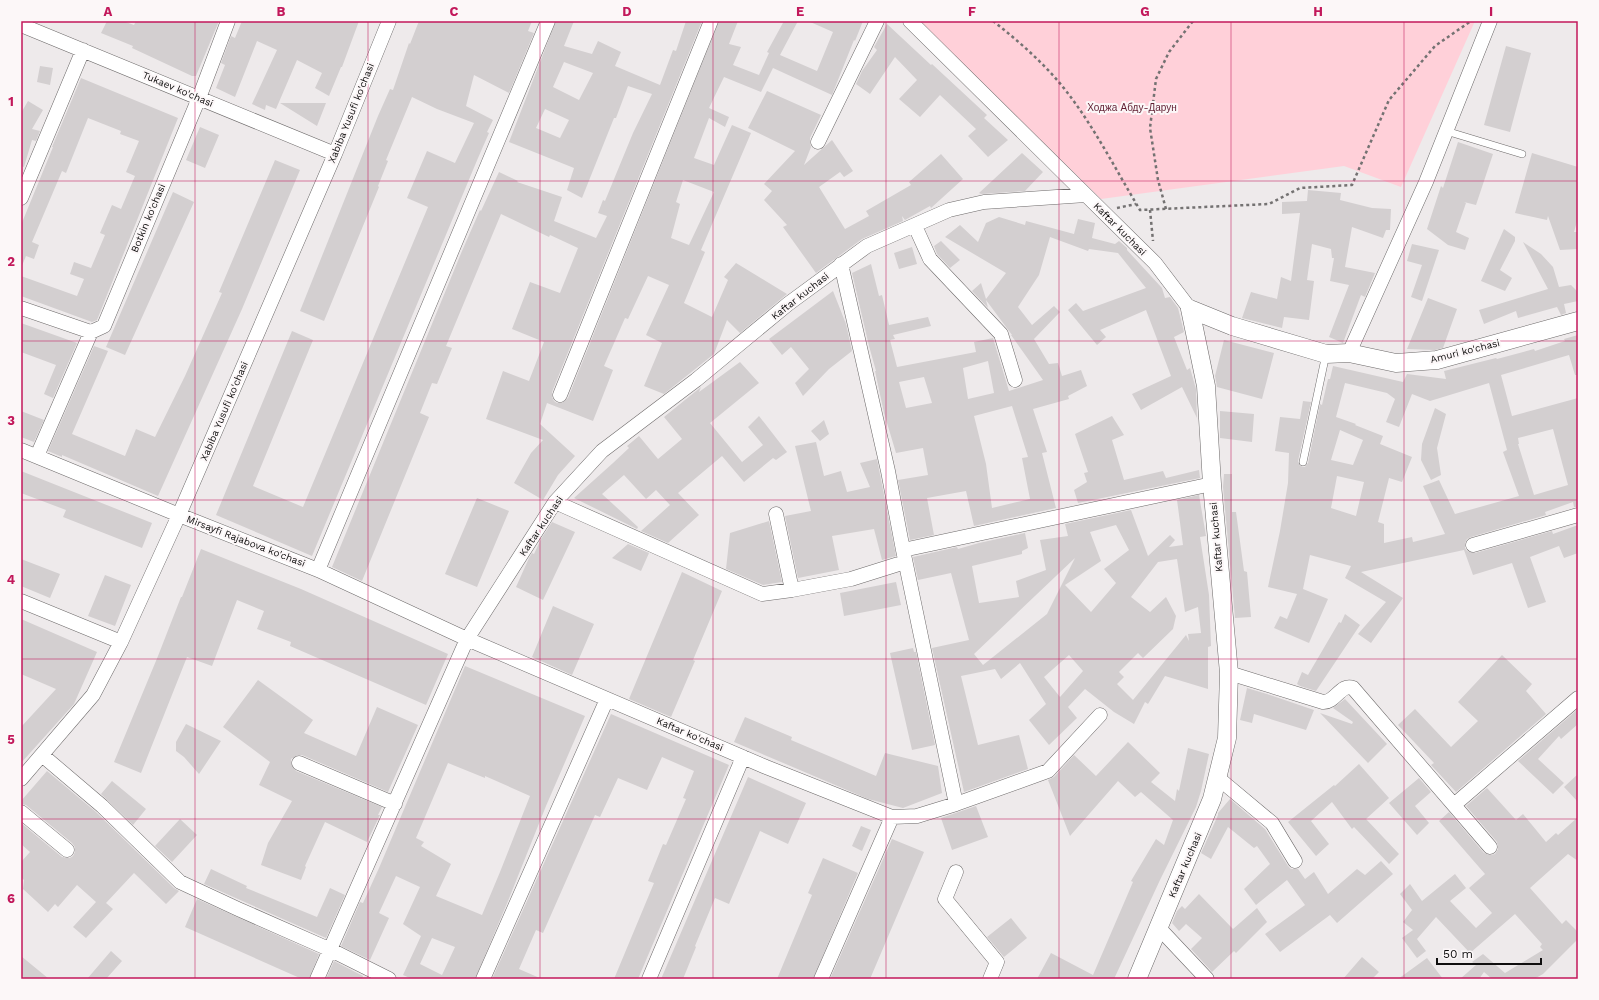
<svg xmlns="http://www.w3.org/2000/svg" width="1599" height="1000" viewBox="0 0 1599 1000" font-family="'Work Sans',sans-serif">
<rect width="100%" height="100%" fill="#eeeaeb"/>
<path fill="#ffd0d9" d="M919,21H1475L1401,187L1344,166L1101,199Z"/>
<path fill="#d3cfd0" fill-rule="evenodd" d="M107,21H123L134,25L136,21H219L196,76H192L132,48L133,46L101,33Z
M242,21H359L342,67H341L329,96L315,88L322,73L297,60L276,109L266,105L265,110L252,104L277,50L257,41L235,97L216,88L225,65L221,63L231,36L235,38Z
M419,21H532L528,31L534,33L509,93L474,75L466,106L493,120L487,132L489,133L478,158L312,556L216,515L292,331L313,340L253,486L303,507L428,207L407,198L427,151L455,163L474,123L437,109L412,97L386,160L388,161L378,186L379,187L324,321L300,311L378,116L390,89L393,90L409,43L410,44Z
M556,21H574L564,46L592,54L598,41L621,52L615,66L660,85L673,50L676,51L686,21H702L552,392V397L554,401L557,403H562L568,398L719,21H738L729,44L741,47L733,65L759,75L769,53L767,52L784,21H798L780,55L817,71L833,32L808,21H863L855,41L854,40L832,95L773,68L761,92L724,77L709,108L729,117L725,127L709,118L694,158L714,165L732,125L751,133L701,250L705,252L684,303L712,317L728,280L724,277L736,263L787,294L740,333L727,320L714,354L664,394L644,386L662,343L646,335L669,285L648,276L628,319L625,318L604,366L613,370L593,421L547,403L540,424L575,456L558,475L543,500L514,483L531,453L543,440L486,419L503,371L529,381L544,342L512,329L530,282L560,293L578,248L550,235L549,237L501,214L446,346L452,348L437,384L432,383L420,413L429,417L362,581L332,567L462,251L480,210L481,211L499,172L518,181L517,182L562,197L554,221L596,238L607,216L598,213L603,200L605,201L633,133L652,94L628,86L616,118H614L582,198L567,190L574,168L509,142ZM564,62L593,73L579,100L553,87ZM545,109L569,120L560,138L536,128ZM683,180L714,192L689,245L671,238L680,204L676,202Z
M887,24L931,65L932,64L987,115L984,118L1008,140L988,157L968,136L976,129L940,95L920,117L899,99L917,80L895,57L870,94L856,84L862,71L877,50L874,47Z
M1506,46L1531,53L1510,132L1484,125Z
M40,66L53,68L50,85L37,82Z
M81,78L178,118L97,320L92,322L21,296V276L77,296L84,279L70,274L74,262L91,268L105,235L100,233L112,205L121,209L135,176L126,172L139,141L120,134L121,131L88,118L66,173L62,171L32,242L39,245L34,259L26,256L21,268V225L53,147H52Z
M767,91L821,115L810,138V143L811,147L804,165L832,140L853,171L844,177L840,172L819,187L845,229L869,216L866,211L911,185L909,182L941,154L963,179L931,208L930,206L905,220L902,216L903,221L862,239L816,273L783,227L787,225L764,200L772,191L764,184L795,151L748,128Z
M28,101L43,110L32,129L40,131L36,141L32,140L24,167L21,166V113Z
M280,103H326L317,126Z
M200,127L219,135L205,168L186,160Z
M1458,142L1493,154L1476,205L1464,202L1466,203L1456,232L1469,238L1465,250L1448,245L1427,229L1441,186L1443,188Z
M1022,153L1043,172L1025,191L981,194L979,193Z
M1532,153L1578,167V218L1574,232H1578V249L1560,250L1548,216L1547,220L1515,213Z
M275,160L300,170L242,309L158,496L62,455V457L48,451L94,346L108,351L72,434L125,456L136,429L155,437L185,376L222,293L219,292Z
M1308,190L1341,193L1340,200L1372,208L1391,209L1390,230H1386L1383,238L1352,227L1345,267L1375,273L1365,297L1361,295L1343,343L1329,337L1349,285L1330,281L1334,258H1332L1331,249L1312,244L1307,280L1314,281L1309,320L1284,317L1282,328L1242,318L1251,292L1277,299L1281,277L1291,281L1300,213L1282,214V202L1307,201Z
M173,192L194,202L125,355L106,347Z
M999,217L1025,225L1026,221L1074,234L1078,219L1095,223L1092,238L1115,244L1119,241L1127,248V250L1162,288L1165,298L1170,297L1178,308L1184,332L1174,337L1187,370L1190,368L1196,389L1197,418L1182,387L1141,410L1132,394L1171,376L1146,310L1100,330L1106,337L1097,345L1068,310L1076,303L1083,311L1146,288L1118,253L1089,249L1088,251L1050,237L1039,275L1018,307L1032,325L1054,306L1060,312L1034,339L1049,364L1058,363L1062,376L1081,370L1087,386L1068,396L1069,399L1033,409L1047,452L1042,453L1056,508L974,526L966,491L927,498L934,535L910,540L898,480L928,475L923,448L896,453L884,413L875,371H876L869,346L852,273L871,264L879,296L882,295L889,325L928,317L931,326L893,335L895,339L890,340L897,367L976,352L974,342L993,338L1009,391L1043,380L1011,335H1012L986,300L988,308L972,291L981,283L986,299L1006,273L945,237L960,225L978,242L986,223ZM988,361L994,393L968,399L963,368ZM924,377L932,403L906,408L899,382ZM1012,406L1028,457L1022,458L1030,499L992,508L986,464L974,416Z
M1504,229L1515,237V241L1500,270L1512,278L1505,291L1481,281Z
M941,241L960,260L950,268L937,254L934,246Z
M1523,242L1541,254L1553,267L1559,287L1571,285L1578,292V301L1564,304L1566,313L1561,315L1557,307L1518,318L1516,311L1484,324L1479,310L1548,289Z
M1412,244L1439,250L1422,301L1411,297L1422,265L1407,261Z
M912,247L917,264L899,269L894,253Z
M833,291L846,324L852,351L829,369L803,396L795,383L809,369L791,347L782,355L769,339Z
M1428,298L1457,309L1443,348L1435,350L1407,349Z
M21,323L77,343L53,398L44,394L56,365L21,352Z
M1578,335V375H1575L1569,355L1501,375L1512,416L1578,398V507H1574L1573,502L1545,512L1546,515L1471,537L1467,539L1465,543V548L1467,551L1475,553L1552,531L1553,534L1578,525V553L1564,558L1559,546L1530,557L1546,602L1528,608L1512,563L1473,575L1464,550L1361,572L1403,598L1371,643L1358,634L1386,602L1345,578L1351,566L1310,555L1303,589L1328,599L1309,643L1274,628L1280,616L1287,619L1297,594L1268,587L1280,531L1288,483L1289,453L1275,451L1280,417L1300,419L1303,401L1311,402L1298,461L1300,466L1305,467L1308,463L1320,404L1322,405L1328,379H1330L1333,366L1403,382L1407,374L1446,379L1444,371L1496,358L1497,359L1534,349L1535,351L1565,341L1564,339ZM1345,383L1387,393L1395,399L1386,422L1399,427L1412,394L1430,401L1489,383L1507,450L1503,452L1519,496L1455,514L1439,480L1423,486L1445,534L1413,542L1412,537L1384,543V524L1378,522L1389,478L1402,482L1412,457L1380,444L1383,436L1355,425L1356,424L1336,417ZM1553,429L1568,485L1534,495L1518,444H1519L1518,438ZM1340,430L1363,440L1353,465L1331,460ZM1337,476L1364,482L1356,516L1331,508Z
M1224,340L1274,353L1262,399L1217,387L1215,376Z
M740,362L759,383L710,423L742,462L763,445L748,427L759,416L787,452L776,460L773,458L744,482L722,456L678,493L699,515L668,543L641,531L670,505L656,490L646,499L624,475L602,494L638,527L637,529L574,498L613,463L629,448L627,446L639,436L658,459L682,439L664,417L701,387L699,392Z
M1435,408L1446,414L1437,448L1441,475L1431,480L1421,460L1422,444Z
M21,411L44,420L34,442L21,437Z
M1220,411L1254,414L1252,442L1220,438Z
M1112,416L1124,435L1112,440L1124,480L1163,471L1166,478L1199,470L1200,478L1078,503L1074,490L1087,482L1084,473L1088,472L1075,434Z
M824,420L829,434L820,441L811,431Z
M816,442L824,476L841,471L847,492L870,487L860,463L877,459L896,556L882,560L874,529L832,536L839,570L798,578L785,516L811,511L795,446Z
M21,471L152,523L142,548L63,517L66,510L21,493Z
M1224,474H1232V512H1236L1244,571L1247,572L1251,617L1235,618L1223,487Z
M1199,495L1206,536L1200,537L1209,595L1211,646L1208,647V689L1165,676L1148,704L1145,702L1134,724L1114,712L1085,689L1068,707L1077,718L1049,745L1029,720L1046,704L1020,663L1001,679L995,669L961,676L978,745L1019,735L1028,769L964,792L932,648L969,640L951,573L918,580L913,557L957,547L958,549L979,543L1025,533L1028,548L1022,551V554L972,566L979,603L1019,597L1016,581L1046,570L1040,540L1068,536L1065,524L1131,510L1148,556L1170,535L1175,540L1169,547L1183,545L1177,500ZM1116,525L1129,550L1104,569L1116,583L1091,612L1065,585L1101,561L1090,532ZM1075,558L1047,614L983,665L974,654ZM1177,559L1185,612L1198,607L1201,633L1188,634L1189,641L1186,635L1133,700L1117,684L1124,677L1119,672L1138,653L1143,658L1173,629L1176,616L1166,597L1150,612L1131,597L1158,562ZM1069,655L1083,671L1060,697L1044,677Z
M477,498L509,511L477,587L445,574Z
M769,521L782,582L763,585L726,569L730,533Z
M552,522L575,532L543,600L516,587L529,558L532,553L534,554L541,539Z
M628,544L649,553L641,571L612,558Z
M201,549L301,589L448,654L426,705L290,646L291,642L257,629L264,611L237,600L212,666L187,657L141,773L114,762L158,656L181,597H182Z
M21,559L60,574L50,598L21,586Z
M682,572L722,591L693,660L695,661L671,717L629,699Z
M105,575L131,585L115,626L88,616Z
M896,582L901,605L844,616L840,593Z
M553,606L594,624L572,675L532,657Z
M1345,614L1360,625L1316,691L1300,686L1297,684L1302,672L1308,675L1339,622L1341,623Z
M21,619L97,652L74,704L21,763V727L56,689L21,674Z
M913,648L914,652H916L935,745L912,750L890,653Z
M1502,655L1532,684L1526,691L1546,714L1456,792L1431,765L1434,763L1398,725L1415,709L1451,747L1478,721L1458,702Z
M465,666L585,716L546,806L508,901L475,979H412L403,975L421,936L403,924L420,887L396,876L379,913L389,918L370,960L341,946L360,902L363,903L379,868ZM448,763L485,778V776L530,796L500,872L482,915L436,896L451,864L421,846L424,842L416,838ZM432,938L455,947L442,975L420,964Z
M258,680L313,720L304,733L356,756L377,707L418,725L388,792L302,755H298L291,759V764L296,771L382,807L378,815H380L367,842L325,822L305,866L306,867L301,880L261,865L268,843L292,801L259,785L270,762L223,727Z
M1247,688L1267,694L1314,710L1306,730L1254,714L1252,723L1240,720Z
M1345,699L1387,744L1368,763L1320,713L1352,724L1353,722L1333,708Z
M1578,709V724L1561,739L1559,736L1538,759L1564,783L1553,794L1518,761Z
M611,714L729,765L638,979H614L654,883L648,881L663,844L666,845L686,799L683,798L694,771L662,757L647,790L618,778L600,817L595,815L543,933L536,930L519,969L542,979H492Z
M745,717L792,737L791,740L876,776L885,753L938,766L942,793L903,808L868,799L734,742Z
M186,724L221,741L199,774L184,757L176,751V742Z
M1128,742L1160,773L1151,782L1175,801L1177,789L1179,791L1188,748L1209,754L1201,791L1196,807L1160,880L1114,979H1037L1051,953L1093,975L1133,882L1131,881L1156,839L1164,845L1173,820L1141,792L1135,797L1118,781L1070,836L1048,780L1054,777L1074,755L1096,776Z
M1359,764L1389,798L1366,819L1399,854L1389,864L1354,827L1352,829L1332,802L1311,821L1329,844L1316,856L1288,822L1334,785L1335,786Z
M47,771L96,812L174,888L179,891L166,904L134,873L106,903L113,909L86,938L73,927L96,902L77,885L58,907L55,904L48,912L23,889L24,880L21,877V862L30,852L21,844V823L62,857L70,858L73,856L75,852V847L72,843L26,805L21,804V801Z
M1578,774V802L1564,787Z
M748,777L806,803L788,844L760,831L729,904L715,898L695,946L696,947L683,979H661Z
M1419,778L1431,792L1415,806L1429,823L1417,835L1389,803Z
M112,781L146,809L133,825L101,794Z
M1487,788L1516,820L1523,814L1546,842L1556,833L1558,835L1578,817V861L1568,854L1530,888L1562,924L1566,920L1578,932V939L1543,974L1534,979H1492L1484,972L1479,979H1460L1476,965L1472,962L1483,954L1505,973L1543,950L1540,947L1542,944L1515,914L1470,953L1436,917L1417,939L1426,951L1417,958L1402,938L1413,930L1403,922L1412,910L1400,894L1410,884L1422,901L1455,874L1466,888L1450,901L1476,928L1492,913L1469,888L1485,874L1439,821L1449,812L1484,853L1491,855L1495,854L1498,849L1497,842L1466,806Z
M1230,799L1265,829L1288,866L1291,869H1298L1305,879L1314,872L1328,894L1357,869L1365,875L1381,861L1393,874L1337,923L1330,915L1280,952L1265,934L1305,905L1287,880L1256,905L1244,889L1270,864L1257,846L1254,848L1228,827L1211,859L1201,853L1218,815V813Z
M976,806L988,837L952,850L941,818Z
M180,819L197,835L172,862L155,846Z
M861,826L871,830L862,851L852,846Z
M892,839L924,852L870,979H830Z
M823,858L858,873L813,979H777L812,895L808,893Z
M211,869L247,886L246,888L317,917L330,888L345,895L326,938L204,884Z
M1199,894L1233,929L1257,908L1267,922L1236,953L1234,951L1212,972L1191,949L1202,938L1186,924L1179,931L1172,923L1177,911L1182,906L1185,909Z
M197,899L319,954L309,979H302L185,927Z
M1011,918L1027,938L1004,957L987,937Z
M111,951L122,961L106,979H87Z
M21,956L49,979H26L21,975Z
M1362,957L1379,972L1372,979H1343Z
M1427,958L1443,979H1398Z
M334,961L363,976L362,979H326Z"/>
<g fill="none" stroke-linecap="round" stroke-linejoin="round">
<g stroke="#6d6a6a" stroke-width="8">
<path id="service" d="M1446,131L1522,154
M1303,462L1326,354"/>
</g>
<g stroke="#6d6a6a" stroke-width="15">
<path id="minor" d="M910,21L1086,195
M21,25L335,154
M818,142L877,21
M21,198L83,50
M915,226L930,259L1001,334L1015,380
M21,308L91,332
M1349,353L1426,182L1490,21
M560,395L711,21
M21,450L179,515L318,570L467,639L766,767L892,817L917,816L956,804L903,550L888,471L841,264
M37,456L91,332L104,326L199,98L228,21
M555,502L762,594L792,590L851,579L905,562
M776,514L792,590
M1473,545L1578,515
M903,550L1212,484
M318,570L548,21
M21,601L121,642
M1229,673L1323,702C1335,703 1341,683 1353,688L1490,847
M42,755L102,806L180,882L238,909L331,950L389,979
M299,763L395,804
M1218,778L1272,823L1295,861
M21,779L93,695L121,642L179,515L335,154L389,21
M956,804L1048,771L1100,715
M1454,805L1578,698
M21,812L67,850
M956,872L945,899L997,962L990,979
M1159,928L1207,979
M317,979L467,639L555,502L602,451L696,380L788,304L867,246L949,210L984,202L1086,195L1155,263L1190,309
M483,979L607,699
M649,979L743,757
M821,979L892,817"/>
</g>
<g stroke="#6d6a6a" stroke-width="19">
<path id="tertiary" d="M1190,309L1232,326L1326,354L1349,353L1396,363L1437,360L1578,321
M1137,979L1212,799L1227,738L1229,673L1212,484L1206,386L1190,309"/>
</g>
<path stroke="#747272" stroke-width="2.5" stroke-dasharray="3 3" stroke-linecap="butt" d="M993,21C1016,39 1039,59 1058,81C1091,120 1114,167 1140,210L1269,204L1300,188L1352,185L1389,100L1435,46L1471,21
M1117,208L1136,204
M1166,209L1158,180L1150,128L1156,79L1169,52L1193,21
M1150,210L1153,241"/>
<use href="#service" stroke="#fff" stroke-width="7"/>
<use href="#minor" stroke="#fff" stroke-width="14"/>
<use href="#tertiary" stroke="#fff" stroke-width="18"/>
</g>
<path fill="none" stroke="#c2185b" stroke-width="1" stroke-opacity="0.55" d="M195,21V979M368,21V979M540,21V979M713,21V979M886,21V979M1059,21V979M1231,21V979M1404,21V979M21,181H1578M21,341H1578M21,500H1578M21,659H1578M21,819H1578"/>
<g text-anchor="middle" dominant-baseline="central" stroke-width="4" stroke-linejoin="round" paint-order="stroke">
<g font-size="10" fill="#0f0e0e" stroke="#fcf7f8">
<text transform="translate(178 89) rotate(23)">Tukaev ko'chasi</text>
<text transform="translate(351 113) rotate(-68)">Xabiba Yusufi ko'chasi</text>
<text transform="translate(148 218) rotate(-67)">Botkin ko'chasi</text>
<text transform="translate(1120 229) rotate(45)">Kaftar kuchasi</text>
<text transform="translate(800 296) rotate(-38)">Kaftar kuchasi</text>
<text transform="translate(1465 351) rotate(-14)">Amuri ko'chasi</text>
<text transform="translate(224 411) rotate(-67)">Xabiba Yusufi ko'chasi</text>
<text transform="translate(541 526) rotate(-56)">Kaftar kuchasi</text>
<text transform="translate(1216 537) rotate(-95)">Kaftar kuchasi</text>
<text transform="translate(246 541) rotate(21)">Mirsayfi Rajabova ko'chasi</text>
<text transform="translate(690 734) rotate(23)">Kaftar ko'chasi</text>
<text transform="translate(1185 865) rotate(-67)">Kaftar kuchasi</text>
</g>
<g font-size="10" fill="#5f1e31" stroke="#fcf7f8">
<text x="1132" y="107">Ходжа Абду-Дарун</text>
</g>
</g>
<rect width="1599" height="1000" fill="none" stroke="#fcf7f8" stroke-width="44"/>
<path d="M1437 958v6h104v-6" fill="none" stroke="#0f0e0e" stroke-width="2"/>
<text x="1443" y="958" font-size="12" fill="#0f0e0e" stroke="#fcf7f8" stroke-width="3" paint-order="stroke">50 m</text>
<rect x="22" y="22" width="1555" height="956" fill="none" stroke="#c2185b" stroke-width="1.5"/>
<g font-size="13" text-anchor="middle" font-weight="bold" fill="#c2185b">
<text x="108" y="16">A</text>
<text x="281" y="16">B</text>
<text x="454" y="16">C</text>
<text x="627" y="16">D</text>
<text x="800" y="16">E</text>
<text x="972" y="16">F</text>
<text x="1145" y="16">G</text>
<text x="1318" y="16">H</text>
<text x="1491" y="16">I</text>
<text x="11" y="106">1</text>
<text x="11" y="266">2</text>
<text x="11" y="425">3</text>
<text x="11" y="584">4</text>
<text x="11" y="744">5</text>
<text x="11" y="903">6</text>
</g>
</svg>
